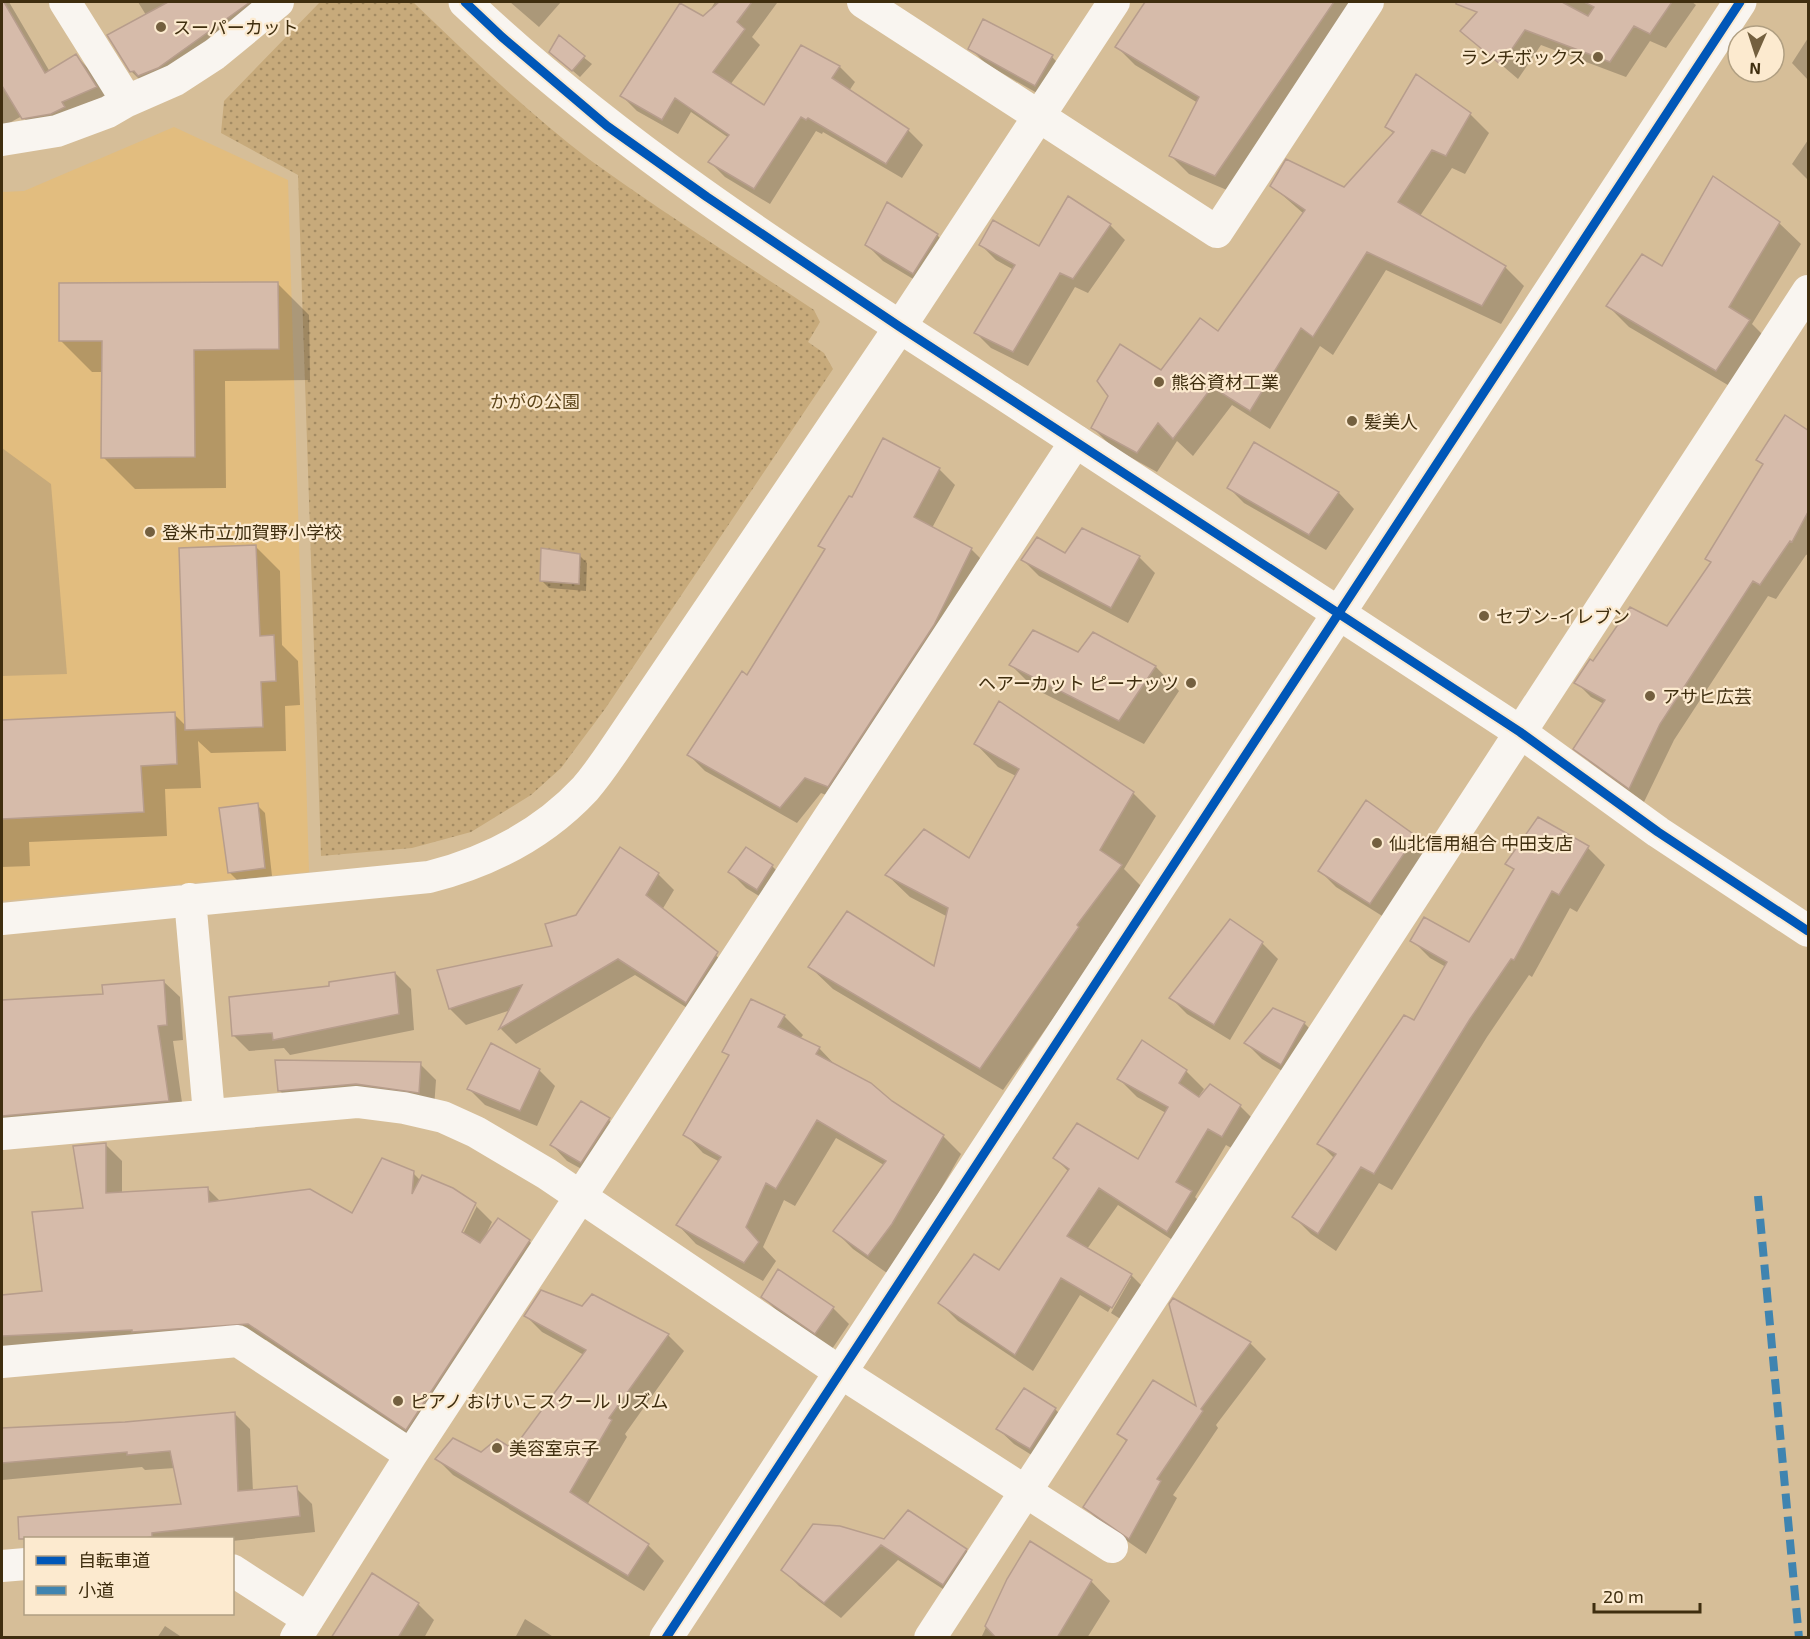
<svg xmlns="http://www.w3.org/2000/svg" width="1810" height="1639" viewBox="0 0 1810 1639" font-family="'Exo 2','Noto Sans JP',sans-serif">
<defs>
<pattern id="park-dots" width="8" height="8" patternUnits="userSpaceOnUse" patternTransform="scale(1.5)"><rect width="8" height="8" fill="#c7aa7b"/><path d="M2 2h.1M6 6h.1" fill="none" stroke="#a38b63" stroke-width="1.8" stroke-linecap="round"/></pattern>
</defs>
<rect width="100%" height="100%" fill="#d6be98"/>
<path fill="#e2bd7f" d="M174,127L288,180L309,872L2,901V192L24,191Z"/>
<path fill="#c7aa7b" d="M2,448L51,484L67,674L2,676Z"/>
<path fill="url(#park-dots)" d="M320,2H413C469,56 528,113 590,160C663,213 739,260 814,310L820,322L808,342L824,353L833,369L605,709L561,768L531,795L471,832L412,848L321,856L298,175L221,133L224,101Z"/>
<path fill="#0003" fill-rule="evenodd" d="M2,2H9L50,72L76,56L91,71L111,102L38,133L22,116L2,127Z
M138,2H293L149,89L132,72L146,15Z
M510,2H561L539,27Z
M715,2L777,3L752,37L760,45L730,85L764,107L801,47L840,67L855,82L849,91L908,130L923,145L902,178L823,132L822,134L816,131L770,204L725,177L710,162L729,138L691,112L678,134L637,111L622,96L705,19Z
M1147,2L1169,15L1179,2H1368L1234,193L1189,174L1171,156L1198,103L1135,65L1117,47Z
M1488,2H1692L1696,5L1666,48L1650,41L1626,77L1541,45L1518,79L1462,31Z
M984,21L1052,57L1068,73L1051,101L986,64L970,48Z
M559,38L592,64L580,77L559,59Z
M1808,38V80L1792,63Z
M1470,114L1489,133L1465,174L1452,168L1420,216L1505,267L1524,286L1501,324L1386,270L1333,355L1320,346L1270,429L1232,405L1193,456L1177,441L1157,472L1112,447L1093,428L1162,372L1218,333L1304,214L1272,186L1345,189L1394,134L1387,127Z
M1808,140V180L1792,164Z
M1714,179L1779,223L1801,244L1752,324L1770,342L1738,391L1629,327L1608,306L1662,268Z
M1110,225L1125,240L1088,293L1075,287L1028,366L991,348L976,333L1014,270L996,260L981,245L1039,248Z
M937,235L953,251L930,289L883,261L867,245Z
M277,283L309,315L310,380L225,381L226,488L135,489L103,457V372H92L61,341Z
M1808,433V554L1806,555L1776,599L1768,596L1674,740L1644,802L1591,763L1575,748L1604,704L1591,697L1576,682L1594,663L1667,628L1711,563L1707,559L1764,466L1758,460Z
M1254,444L1339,493L1354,509L1326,550L1244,503L1228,487Z
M939,469L955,485L932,528L971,549L987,565L844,802L821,793L797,823L705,771L689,755L748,677L826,551L820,545L852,499Z
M1083,530L1139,557L1155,573L1128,623L1039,576L1023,560L1065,555Z
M256,547L280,571L282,645L298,661L300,705L285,706L286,751L211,753L198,741L201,788L165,789L167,836L29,842L30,866L2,867V722L174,714L186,726Z
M579,555L587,563L586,591L549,588L541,580Z
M1094,634L1156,667L1179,691L1144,744L1035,689L1011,665L1078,654Z
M976,744L1133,793L1156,816L1124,869L1143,888L1099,948L1101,950L1003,1090L833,989L810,967L935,968L948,917L910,897L887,875L970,860L1016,776L998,767Z
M257,805L265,813L272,876L237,880L229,872Z
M1415,837L1431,853L1387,919L1336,887L1320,871Z
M1588,848L1605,865L1577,912L1570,908L1532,977L1529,975L1487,1037L1392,1190L1379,1183L1336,1251L1311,1234L1294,1217L1335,1159L1319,1143L1414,1022L1446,967L1430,958L1412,940L1470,944L1515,871L1507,864Z
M772,866L788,882L774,905L746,888L730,872Z
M658,874L674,890L662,910L733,970L703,1018L635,975L516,1044L501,1029L511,1010L466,1025L450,1009L554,947L577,917Z
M1262,943L1278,959L1230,1040L1187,1014L1171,998Z
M395,973L411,989L414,1030L290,1055L284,1048L249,1051L233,1035L331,988Z
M163,981L180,997L183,1040L173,1041L184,1116L2,1140V1002L104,996Z
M751,1000L784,1016L803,1035L800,1039L819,1048L838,1068L943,1136L961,1154L910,1243L887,1273L853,1249L835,1231L884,1165L836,1138L795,1206L784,1200L763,1247L776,1261L763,1281L696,1244L678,1225L720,1162L703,1153L685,1134L730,1057L724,1052Z
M1304,1023L1320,1039L1297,1080L1262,1059L1246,1043Z
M420,1064L436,1080L434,1108L295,1106L279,1090Z
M539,1070L555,1086L537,1126L485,1105L469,1089Z
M1186,1071L1204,1089L1199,1096L1240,1106L1258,1124L1240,1153L1226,1145L1195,1197L1208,1210L1185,1248L1118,1205L1087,1249L1131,1275L1149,1293L1130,1325L1111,1313L1131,1278H1128L1108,1312L1080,1295L1033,1371L958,1321L940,1303L999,1272L1069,1172L1055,1158L1138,1161L1166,1113L1137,1097L1119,1079Z
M582,1103L609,1120L625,1136L598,1178L567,1161L552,1145Z
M105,1144L122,1161V1193L207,1188L221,1202L352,1215L413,1173L421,1181L452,1189L475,1205L492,1222L487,1232L498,1220L529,1241L546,1258L423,1446L266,1340L150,1349L2,1367V1296L44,1292L85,1210ZM473,1206H477L460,1240L458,1239Z
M779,1271L833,1308L849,1324L832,1349L778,1312L762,1296Z
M582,1308L668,1335L684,1351L625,1434L627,1437L587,1505L648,1545L664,1561L644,1591L453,1475L437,1459L514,1451L584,1355L542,1332L526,1316Z
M1250,1343L1266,1359L1216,1425L1218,1428L1173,1495L1177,1498L1146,1554L1101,1523L1085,1507L1127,1442L1119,1434L1198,1409Z
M1055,1409L1071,1425L1046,1464L1014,1444L998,1429Z
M234,1413L250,1429L253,1492L296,1488L312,1504L315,1532L232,1541V1538H49L183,1505L175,1468L145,1470L142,1467L2,1480V1429L125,1424Z
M884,1541L966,1550L982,1566L960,1600L898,1560L841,1618L799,1586L783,1570Z
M372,1575L418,1604L434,1620L424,1638H333Z
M1009,1579L1091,1581L1110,1601L1087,1638H981Z
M525,1619L555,1638H515Z
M165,1626L183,1638H157Z"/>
<path fill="#d6bbaa" stroke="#b79d8c" stroke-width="1.5" d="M2,2H4L45,73L76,54L97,87L62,102L65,107L51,114L22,119L2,86Z
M168,2H250L158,68L138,76L134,71L130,72L107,35Z
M719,2H752L737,22L745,29L713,72L764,105L801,45L840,66L832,78L909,129L886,164L808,118L806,120L801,117L754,189L708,162L729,135L675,98L662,120L620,96L680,3L703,16Z
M1145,2H1334L1215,176L1169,156L1199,97L1115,47Z
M1456,2H1562L1588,16L1594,7L1584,2H1672L1650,34L1634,26L1610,62L1525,30L1501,65L1460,31L1477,12L1456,4Z
M983,19L1053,55L1035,86L968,49Z
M559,35L585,56L572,71L549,52Z
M1416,74L1471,113L1446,156L1432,150L1398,202L1506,266L1482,306L1367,252L1313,337L1301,328L1250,411L1212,387L1173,439L1158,423L1137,453L1091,428L1108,396L1097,381L1120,344L1161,370L1200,318L1218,331L1305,210L1270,186L1286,159L1344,187L1394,132L1385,127Z
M1713,176L1780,222L1729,307L1750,320L1716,371L1606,306L1642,254L1662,266Z
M1068,196L1111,224L1073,279L1060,273L1013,352L974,333L1015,265L979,245L993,220L1039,246Z
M887,202L938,234L913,274L865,245Z
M278,282L279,349L194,350L195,457L101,458L102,341H59V283Z
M1785,415L1809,431V510L1792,542L1790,541L1760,585L1753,581L1660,724L1629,789L1573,749L1605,700L1574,683L1590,659L1593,661L1630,607L1667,626L1711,562L1705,559L1763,464L1756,460Z
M883,438L940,468L914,517L972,548L934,625L828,787L805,778L780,808L687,755L742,671L747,675L825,549L818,546L849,496L852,497Z
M1254,442L1339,492L1309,535L1227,488Z
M1082,528L1140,556L1111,608L1021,560L1037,537L1065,553Z
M256,545L260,636L274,635L276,681L261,682L263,727L185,730L179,548Z
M541,548L580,554L579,584L540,581Z
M1033,630L1078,652L1093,632L1156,666L1119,721L1009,665Z
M999,701L1134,792L1100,850L1122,865L1077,925L1079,927L980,1069L808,967L847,911L934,966L948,908L885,875L924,829L969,858L1019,769L974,744Z
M175,712L177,764L141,766L144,812L2,819V720Z
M1366,800L1416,836L1370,904L1318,871Z
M258,803L265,868L228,873L219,808Z
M1538,817L1589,846L1559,895L1552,891L1514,960L1511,959L1470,1019L1374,1174L1361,1167L1318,1234L1292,1217L1336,1154L1317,1144L1404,1015L1414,1020L1447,962L1410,941L1424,917L1469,942L1514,869L1505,864Z
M620,847L659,873L646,895L718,952L686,1003L618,959L499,1029L522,985L449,1009L437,970L552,946L545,924L576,915Z
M746,847L773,865L757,890L728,872Z
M1230,919L1263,942L1214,1025L1169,998Z
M395,972L399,1014L273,1040L272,1033L232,1036L229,997L329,986V982Z
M164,980L167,1025L158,1026L169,1101L2,1116V1000L103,994L102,985Z
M751,999L785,1015L778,1027L820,1047L816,1054L871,1083L892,1101L944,1135L892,1224L868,1256L833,1231L886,1161L817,1120L776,1189L766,1183L746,1227L759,1242L744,1263L676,1225L721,1157L683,1135L729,1055L722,1052Z
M1273,1008L1305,1022L1281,1065L1244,1043Z
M1142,1040L1187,1070L1179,1083L1199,1097L1210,1084L1241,1105L1222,1137L1208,1129L1176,1182L1192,1191L1167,1232L1099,1188L1067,1236L1132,1274L1112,1308L1061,1278L1015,1355L938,1303L974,1254L999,1270L1069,1169L1053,1158L1077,1123L1138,1159L1168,1107L1117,1079Z
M491,1043L540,1069L520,1111L467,1089Z
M275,1060L421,1062L419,1093L356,1084L278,1091Z
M581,1101L610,1118L581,1163L550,1145Z
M106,1143V1193L208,1187L209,1202L310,1189L352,1213L382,1158L414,1171L412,1194L422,1175L453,1188L476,1203L462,1232L480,1243L498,1218L530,1240L406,1430L248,1324L132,1332V1330L2,1336V1295L42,1291L32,1212L83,1208L73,1146Z
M778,1269L834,1307L815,1334L761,1297Z
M541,1290L582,1306L592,1294L669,1334L609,1418L612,1420L570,1492L649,1544L628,1576L435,1459L453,1438L481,1452L497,1439L513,1449L586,1350L524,1316Z
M1173,1298L1251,1342L1201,1409L1203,1411L1157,1479L1161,1481L1129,1539L1083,1507L1127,1440L1117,1434L1153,1380L1196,1406L1169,1304Z
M1024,1388L1056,1408L1030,1449L996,1429Z
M235,1412L238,1491L297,1486L300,1516L152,1533V1537L138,1539H19L18,1517L181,1504L170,1451L127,1455V1452L2,1463V1428L125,1422Z
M908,1510L967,1549L943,1585L881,1545L824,1603L781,1570L813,1524L840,1526L884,1539Z
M1030,1541L1092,1580L1057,1638H996L985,1626L1007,1579Z
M372,1573L419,1603L398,1638H331Z"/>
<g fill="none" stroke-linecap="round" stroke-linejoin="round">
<path stroke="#f9f5f0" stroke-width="32" d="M65,2L127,101
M863,2L1217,232L1368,2
M2,140L57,131L108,112L127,101L175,80L215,54L278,2
M1520,732L1658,832L1808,931
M190,899L209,1114
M2,919L429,877C488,862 543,834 585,789C597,775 608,759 618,744L900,327L1114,2
M2,1134L357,1102L404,1108L443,1117L476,1132L547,1174L840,1372L1112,1547
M2,1362L238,1341L411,1455
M2,1566L26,1564
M232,1570L308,1619
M296,1638L411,1455L1076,441
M930,1638L1808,291"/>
<path stroke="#f9f5f0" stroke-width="33" d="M465,2C624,153 812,270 996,389C1171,502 1345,617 1520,732
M666,1638L1740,2"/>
<path stroke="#3f84b0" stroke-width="8" stroke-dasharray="15 8" stroke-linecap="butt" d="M1758,1196L1799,1638"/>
<g stroke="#fceacf" stroke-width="13">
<path id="cycleway" d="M465,2L502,37L607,126L707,197L900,327L1520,732L1658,832L1808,931
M666,1638L1740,2"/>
</g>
<use href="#cycleway" stroke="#0057b8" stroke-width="9"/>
</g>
<g fill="#74603f" stroke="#fceacf" stroke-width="2">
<circle cx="161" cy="27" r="6"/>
<circle cx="1598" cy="57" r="6"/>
<circle cx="1159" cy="382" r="6"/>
<circle cx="1352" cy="421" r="6"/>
<circle cx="150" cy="532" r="6"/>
<circle cx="1484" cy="616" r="6"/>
<circle cx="1191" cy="683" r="6"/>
<circle cx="1650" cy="696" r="6"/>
<circle cx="1377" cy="843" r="6"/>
<circle cx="398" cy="1401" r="6"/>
<circle cx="497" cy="1448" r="6"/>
</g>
<g text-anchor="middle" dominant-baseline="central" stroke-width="4.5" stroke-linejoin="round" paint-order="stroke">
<g font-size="18" fill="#3f2e0f" stroke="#fceacf" text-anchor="start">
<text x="173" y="27">スーパーカット</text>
<text x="1586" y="57" text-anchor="end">ランチボックス</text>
<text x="1171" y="382">熊谷資材工業</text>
<text x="1364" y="421">髪美人</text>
<text x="162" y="532">登米市立加賀野小学校</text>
<text x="1496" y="616">セブン-イレブン</text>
<text x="1179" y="683" text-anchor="end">ヘアーカット ピーナッツ</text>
<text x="1662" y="696">アサヒ広芸</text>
<text x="1389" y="843">仙北信用組合 中田支店</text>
<text x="410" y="1401">ピアノ おけいこスクール リズム</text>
<text x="509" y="1448">美容室京子</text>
</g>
<g font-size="18" fill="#5e461b" stroke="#fceacf">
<text x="535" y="401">かがの公園</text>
</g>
</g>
<rect width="1810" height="1639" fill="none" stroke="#3f2e0f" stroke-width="6"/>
<rect x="24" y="1537" width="210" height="78" fill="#fceacf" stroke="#b09f82" stroke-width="1.5"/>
<rect x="36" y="1556" width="30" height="9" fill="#0057b8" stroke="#b09f82" stroke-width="1.5"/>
<text x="78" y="1567" font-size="18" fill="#3f2e0f">自転車道</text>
<rect x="36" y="1586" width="30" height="9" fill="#3f84b0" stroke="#b09f82" stroke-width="1.5"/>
<text x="78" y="1597" font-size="18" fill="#3f2e0f">小道</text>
<g transform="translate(1756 54) rotate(183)"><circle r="28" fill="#fceacf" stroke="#b09f82" stroke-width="1.5"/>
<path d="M0-4.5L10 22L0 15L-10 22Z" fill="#74603f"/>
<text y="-9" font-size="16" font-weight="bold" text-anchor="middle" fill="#3f2e0f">N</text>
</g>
<path d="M1594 1603v9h106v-9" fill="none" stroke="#3f2e0f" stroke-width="3"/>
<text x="1603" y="1603" font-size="18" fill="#3f2e0f" stroke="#fceacf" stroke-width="4.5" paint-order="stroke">20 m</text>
</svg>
